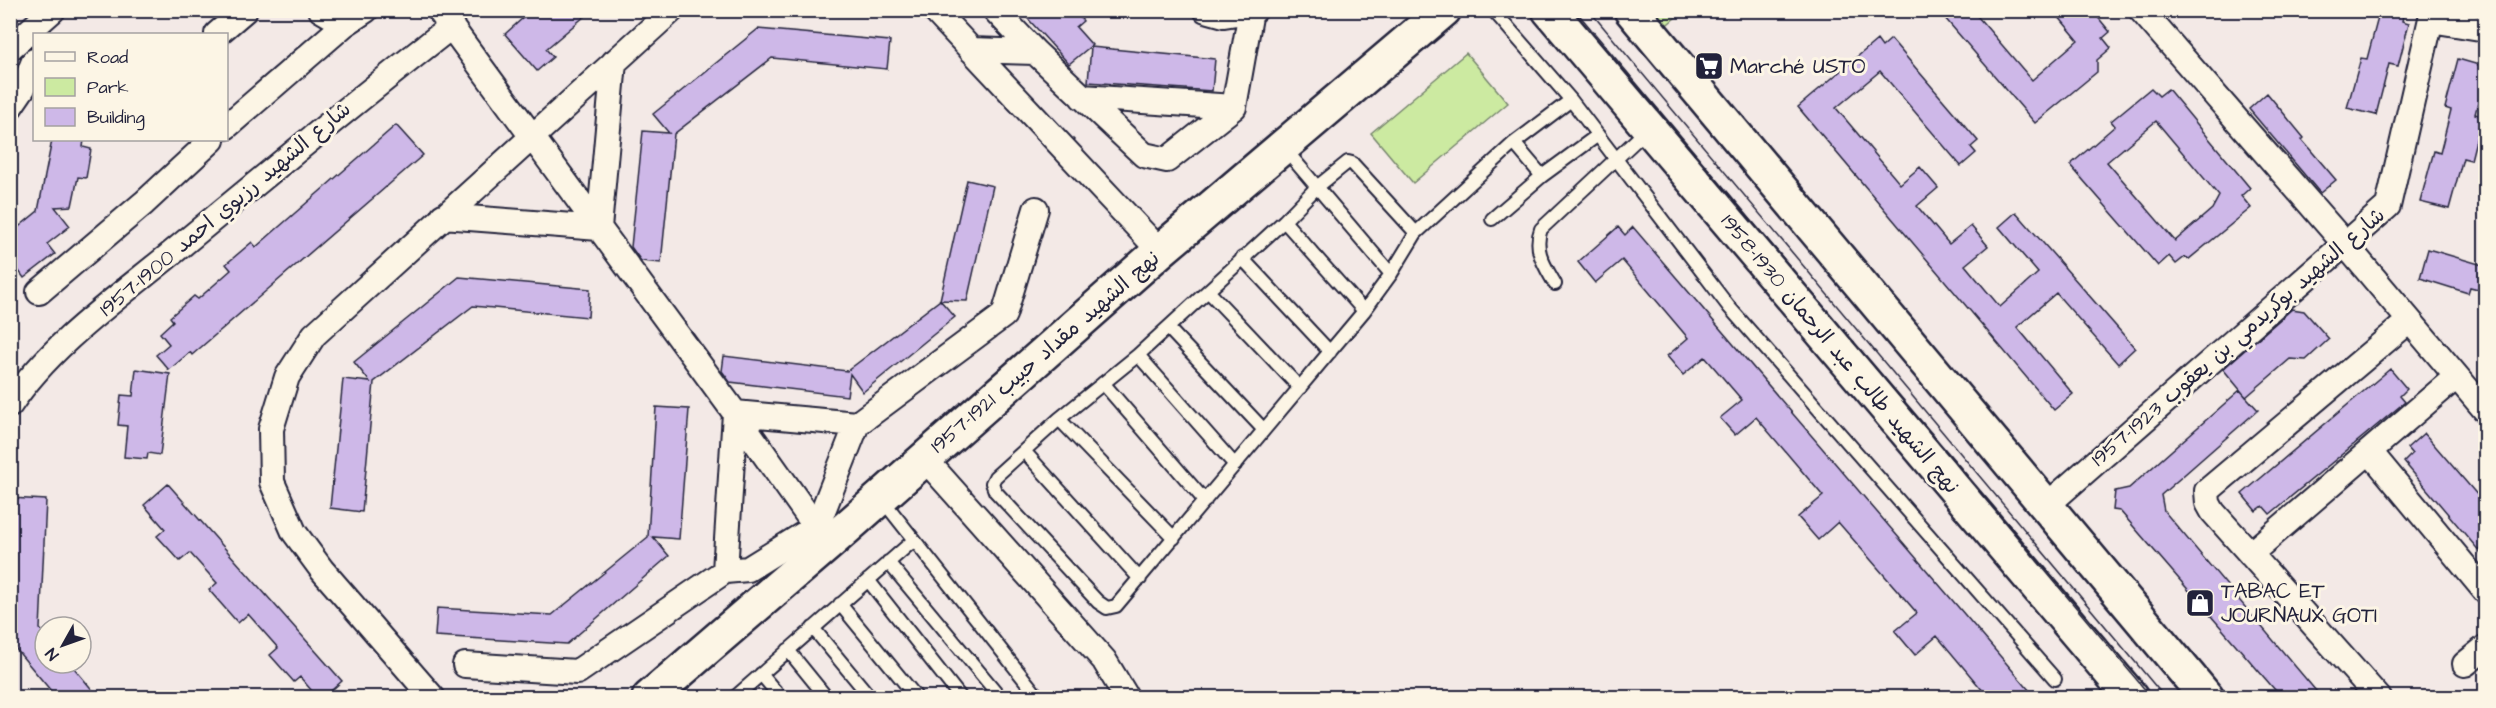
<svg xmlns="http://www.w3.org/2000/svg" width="2496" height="708" viewBox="0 0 2496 708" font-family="'Architects Daughter','Playpen Sans Arabic',sans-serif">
<rect width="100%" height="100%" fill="#f3e9e6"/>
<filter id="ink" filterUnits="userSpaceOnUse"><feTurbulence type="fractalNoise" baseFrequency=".0167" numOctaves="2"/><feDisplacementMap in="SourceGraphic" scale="12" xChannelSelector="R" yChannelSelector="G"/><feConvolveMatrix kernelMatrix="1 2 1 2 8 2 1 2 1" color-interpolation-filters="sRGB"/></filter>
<g filter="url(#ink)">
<path fill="#cceaa1" stroke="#77866e" stroke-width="1.5" d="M1646,11H1683L1662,29Z
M1466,53L1508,103L1413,183L1371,133Z"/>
<path fill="#ceb8e8" stroke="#22223b" stroke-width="1.5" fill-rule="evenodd" d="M532,10H592L546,49L553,57L537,71L505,34Z
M1020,10H1074L1083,21L1076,27L1092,45L1069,64Z
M1938,10H1972L2032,80L2078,40L2053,10H2092L2110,32L2103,38L2111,48L2097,60V72L2035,123Z
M2380,10H2404L2402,21L2409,23L2398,66L2389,64L2376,115L2347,108L2361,58L2367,59Z
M758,29L890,41L887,69L772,58L674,134L661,263L641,261L631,247L643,131L669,133L653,114Z
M1891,39L1978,141L1971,147L1976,153L1961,166L1880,71L1836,108L1900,184L1920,167L1938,188L1917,206L1949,244L1971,226L1988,246L1965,265L2000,307L2038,273L1999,227L2016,212L2135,348L2118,364L2056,293L2017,327L2073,394L2054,410L1798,107L1877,40L1882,47Z
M1091,47L1215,59L1212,91L1088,82Z
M2458,59L2486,67V74L2475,114L2482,116L2471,160L2463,158L2449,209L2420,202L2434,151L2440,153L2451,110L2445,108Z
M2151,88L2159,96L2168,89L2250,188L2241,196L2251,208L2189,259L2185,257L2176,264L2169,256L2158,266L2070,165L2115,126L2111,121ZM2156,121L2219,196L2212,209L2175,241L2107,162Z
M2267,93L2304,138L2302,140L2336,180L2320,193L2249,109Z
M396,125L423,155L192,355L190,352L169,370L156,355L169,344L160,333L173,321L170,317L194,296L198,299L231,270L226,264L252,242L256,247Z
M52,140H84L83,147L91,149L86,178L78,177L72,206L55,207L70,226L47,244L55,254L24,278L19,271L10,278V234L38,211Z
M967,180L993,186L967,301L940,300L955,317L863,392L850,374L847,396L730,382L722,371L724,356L847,371L940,300Z
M1618,227L1625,235L1633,227L2036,698H1989L1937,636L1915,655L1895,631L1917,613L1838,522L1818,540L1798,517L1823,496L1756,417L1735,435L1720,418L1742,400L1705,357L1683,375L1667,356L1688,338L1622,260L1595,283L1578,262Z
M2428,249L2486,266V291L2470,287L2468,293L2420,278Z
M459,277L590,289L588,317L473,306L374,382L362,512L330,508L343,379L370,382L354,362Z
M2292,309L2304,311L2329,339L2306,360L2290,359L2246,397L2223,369Z
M136,369L170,374L160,455L148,453L147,459L124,457L127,426L118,425L121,395L133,396Z
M2390,369L2407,389L2400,396L2405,402L2270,514L2263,506L2256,511L2242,494Z
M2240,390L2258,410L2161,495L2164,511L2322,698H2282L2120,511L2113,510L2115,491L2129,488Z
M656,407L689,409L679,539L653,537L669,556L567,644L435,636L437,608L552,615L648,537Z
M2424,433L2486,505V559L2404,462L2412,454L2407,448Z
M168,484L342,681L323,698H318L300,677L294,682L270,655L278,648L248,614L238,623L209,590L217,583L190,553L180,561L157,536L165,529L144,505Z
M10,498L46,500L40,629L45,634V663H70L99,698H57L10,642Z"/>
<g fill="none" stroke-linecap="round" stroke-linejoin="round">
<g stroke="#22223b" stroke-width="16">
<path id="lane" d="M1493,10L1571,100L1729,307L2055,679
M1514,143L1542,176
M1283,147L1391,274
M1492,219L1542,176L1598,135
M1284,221L1364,311
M1416,233L1352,163L1348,162L1317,187L1284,221L1138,355L1059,419L995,477L992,483L995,491L1098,602L1107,608L1116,606L1364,311L1391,274L1416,233L1514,143L1571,100
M1242,258L1330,352
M1555,284C1545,266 1533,250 1541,229L1648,129
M1208,291L1300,388
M1168,328L1264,430
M1138,355L1235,465
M1103,383L1205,501
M1059,419L1174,538
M1024,451L1140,579
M881,498L1039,698
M888,562L1001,698
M868,580L961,698
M840,604L917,698
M813,628L871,698
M788,650L827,698
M761,674L781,698
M734,698L914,540"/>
</g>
<g stroke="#22223b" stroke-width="28">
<path id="street" d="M321,10L345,24
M439,10L735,413L828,544
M934,10L1160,251
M995,10L1035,52
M1206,10L1224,15L1255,10
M2141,10L2345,244L2486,411
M2431,20L2486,29
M217,34L245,10
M10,48L53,10
M971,50L1035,52L1144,155L1167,160L1234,107L1251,11
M1082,97L1234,107
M10,107L23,88L34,61
M226,127L345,24L366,10
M443,216L599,228L614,62
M39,292L144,203L212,140
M10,405C51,344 116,299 172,253C265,176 357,100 452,26
M2370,452L2486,592
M924,458L1104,660L1127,698
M2046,506L2388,206L2433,10
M2250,554L2456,377
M725,571L748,569L817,526L857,424L1004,315L1036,209
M2465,664L2486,647
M465,665L577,672L725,571L735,413L857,424
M433,698L322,570L294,532L272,482L271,429L287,377L314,335L672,10
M2379,698L2213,512L2208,503L2207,491L2409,321"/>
</g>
<g stroke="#22223b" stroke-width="38">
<path id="secondary" d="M1549,10L2132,698
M1631,10L2207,698
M649,698L828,544L1160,251L1444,10"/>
</g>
<use href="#lane" stroke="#fcf5e5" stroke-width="12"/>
<use href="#street" stroke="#fcf5e5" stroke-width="24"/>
<use href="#secondary" stroke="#fcf5e5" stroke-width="33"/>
<path stroke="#22223b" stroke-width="1.5" d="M1575,10L2152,698
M1589,10L2162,694L2168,698"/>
</g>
</g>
<defs>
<g id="supermarket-square" transform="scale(1.5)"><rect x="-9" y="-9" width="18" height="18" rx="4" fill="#22223b" stroke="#fcf5e5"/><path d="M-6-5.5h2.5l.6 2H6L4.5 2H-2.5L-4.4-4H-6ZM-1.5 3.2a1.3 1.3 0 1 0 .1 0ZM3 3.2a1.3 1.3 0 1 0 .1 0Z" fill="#fff"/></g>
<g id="shop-square" transform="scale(1.5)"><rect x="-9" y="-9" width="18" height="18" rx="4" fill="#22223b" stroke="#fcf5e5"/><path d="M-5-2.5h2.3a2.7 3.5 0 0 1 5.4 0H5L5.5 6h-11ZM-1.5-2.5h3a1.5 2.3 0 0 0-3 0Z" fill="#fff"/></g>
</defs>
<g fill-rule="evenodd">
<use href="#supermarket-square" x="1709" y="66"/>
<use href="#shop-square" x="2200" y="603"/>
</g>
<g text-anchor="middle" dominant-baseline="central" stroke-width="6" stroke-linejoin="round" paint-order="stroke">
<g font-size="21" fill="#22223b" stroke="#fcf5e5" text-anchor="start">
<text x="1730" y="66">Marché USTO</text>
<text x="2221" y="591">TABAC ET<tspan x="2221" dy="24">JOURNAUX GOTI</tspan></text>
</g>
<g font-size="21" fill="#22223b" stroke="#fcf5e5">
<text transform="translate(225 209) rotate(-40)">شارع الشهيد رزيوي احمد 1900-1957</text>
<text transform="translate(2238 337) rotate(-41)">شارع الشهيد بوكريدمي بن يعقوب 1923-1957</text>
<text transform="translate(1045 352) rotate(-41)">نهج الشهيد مقداد حبيب 1921-1957</text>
<text transform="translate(1840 354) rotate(50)">نهج الشهيد طالب عبد الرحمان 1930-1958</text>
</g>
</g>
<rect width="2496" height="708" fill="none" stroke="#fcf5e5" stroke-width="36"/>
<rect x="18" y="18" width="2460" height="672" fill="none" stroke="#22223b" stroke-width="2" filter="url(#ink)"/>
<rect x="33" y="33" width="195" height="108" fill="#fcf5e5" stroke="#a5a1a1" stroke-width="1.5"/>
<rect x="45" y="52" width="30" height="9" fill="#fcf5e5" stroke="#a5a1a1" stroke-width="1.5"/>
<text x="87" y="63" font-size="18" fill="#22223b">Road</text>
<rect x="45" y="78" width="30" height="18" fill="#cceaa1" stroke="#a5a1a1" stroke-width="1.5"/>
<text x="87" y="93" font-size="18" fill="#22223b">Park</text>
<rect x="45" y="108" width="30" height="18" fill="#ceb8e8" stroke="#a5a1a1" stroke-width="1.5"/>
<text x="87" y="123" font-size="18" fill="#22223b">Building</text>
<g transform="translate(63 645) rotate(230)"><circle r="28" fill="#fcf5e5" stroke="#a5a1a1" stroke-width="1.5"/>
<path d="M0-4.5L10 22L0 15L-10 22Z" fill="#22223b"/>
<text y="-9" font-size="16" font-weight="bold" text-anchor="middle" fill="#22223b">N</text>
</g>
</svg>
